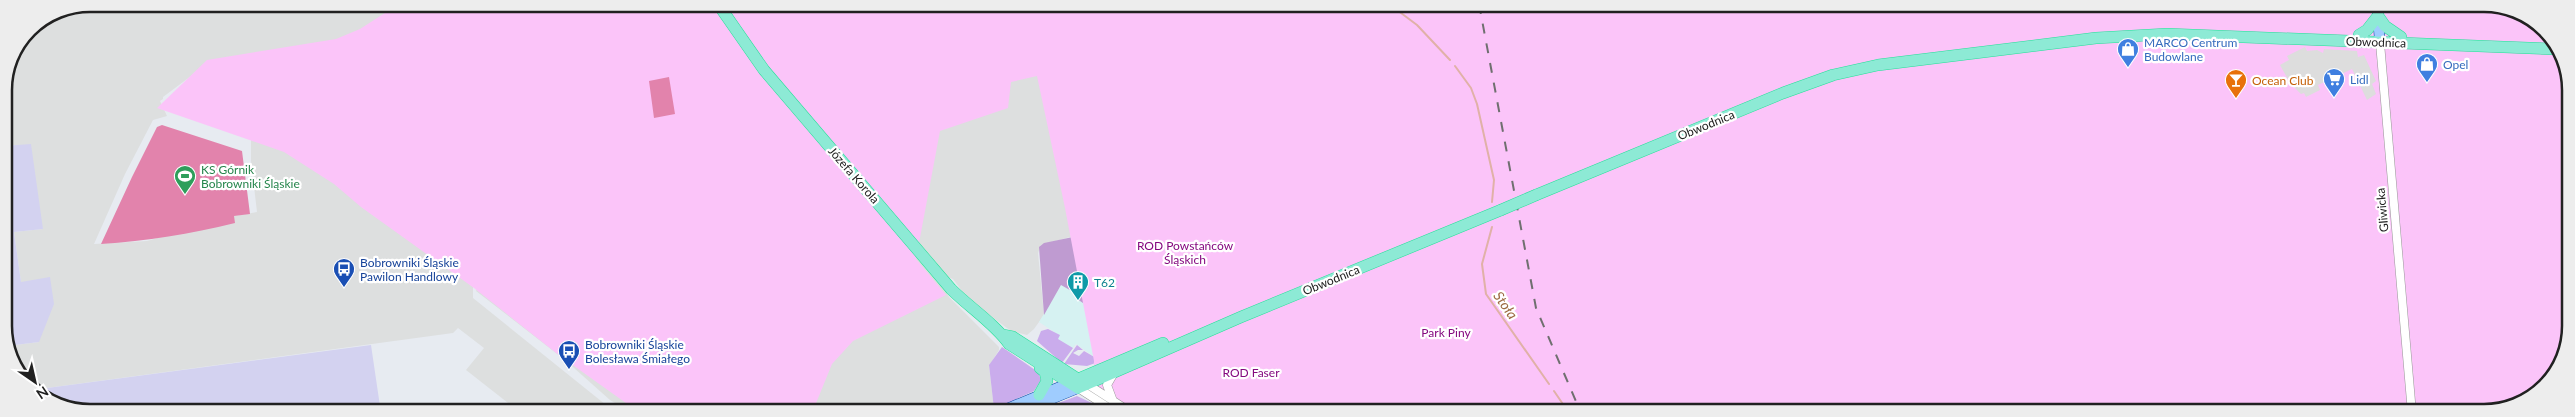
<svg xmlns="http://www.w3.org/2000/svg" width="2575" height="417" viewBox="0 0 2575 417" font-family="Lato,sans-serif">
<rect width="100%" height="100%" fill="#e7ebf1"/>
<path fill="#dddfdf" d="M91,4H624L736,45L939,277L949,297L999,347V350L989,366L994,408L977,413H631L610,400L565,360L476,291L500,250L345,41L195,73L163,97V99L160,101L167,116L153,120L125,174L94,244L147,241L234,216L257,212L251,161V131L272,125L473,286V298L616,413H521L466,370L484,348L458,328L453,333L32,390L24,377L26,371H21L7,348V346L39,342L21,282L14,232L43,229L14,145L4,146V91L10,57L29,29L58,10Z
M1037,34L1106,227L1041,245L1038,253L1044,315L1034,329L1027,335L1011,331L988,314L962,291L953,279L943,275L844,163Z"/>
<path fill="#d6f2f2" d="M1061,285L1094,300L1096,358L1076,344L1073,348L1057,339L1059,335L1039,322Z"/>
<path fill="#d3d2f0" d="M31,144L43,229L14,232L21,282L50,277L54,304L39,342L7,346L4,146Z
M371,345L381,413L79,412L32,390Z"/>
<path fill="#caacec" d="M1048,329L1060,335L1058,339L1073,348L1062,363L1037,341L1041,331Z
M1077,345L1083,350H1078L1073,353L1079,356L1084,351L1096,358L1107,359L1087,366L1064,364Z
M1002,347L1038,372L1041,380L1034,391L994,409L989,365Z
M1077,396L1092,403L1085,413H1032Z"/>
<path fill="#bf9bd1" d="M1097,232L1094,300L1083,303L1077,299L1075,293L1061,285L1044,315L1039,247L1044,243Z"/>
<path fill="#fbc4f9" d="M399,4L2496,5L2546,29L2570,74V338L2541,392L2484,413H1137L1093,383L1094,361L1065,208L1037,76L1011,82L1008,108L940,131L916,259L946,295L853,341L832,364L812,413H640L560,356L474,288L361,207L334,184L284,152L157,108L207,60L336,39L360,29Z"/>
<path fill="#e283ac" d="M669,77L675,114L654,118L649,81Z
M162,125L242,151L250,214L234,216L235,223C190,234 147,241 101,244L132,177L157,127Z"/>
<path fill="#ddd" d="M2305,47L2307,51L2317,50L2323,53L2324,49L2357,51L2358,57L2364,55L2376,81L2372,84L2376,94L2367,100L2352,69L2318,85L2320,90L2306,97L2304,93L2301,94L2290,83L2280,65L2289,60L2287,56Z"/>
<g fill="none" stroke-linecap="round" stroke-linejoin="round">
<path stroke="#e0b1a7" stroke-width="2" d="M1389,4L1417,25L1450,60
M1455,66L1471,88L1477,104L1494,180L1492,202
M1492,227L1482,264L1486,294L1549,384
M1554,391L1569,413"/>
<g stroke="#989898" stroke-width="9">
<path id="minor" d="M2380,43L2412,413
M1087,384L1132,413
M1078,388L1117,413
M1113,401L1107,385L1114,373"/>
</g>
<g stroke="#003b9d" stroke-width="11">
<path id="major" d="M2377,4L2380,43
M997,413L1074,381
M1017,413L1078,388"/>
</g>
<g stroke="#23e097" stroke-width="12">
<path id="highway" d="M718,4L764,70L951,289C969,307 995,324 1009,344L1078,388L1241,317L1501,210
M2359,35L2367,30L2378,16L2385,26L2401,37
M1536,195L1783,93L1833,75L1878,65L2096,38L2167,34L2556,49
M1003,335L1013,337L1078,379L1163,343
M1039,395L1047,381L1045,372L1040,368"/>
</g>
<use href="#minor" stroke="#fff" stroke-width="8"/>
<use href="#major" stroke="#9fccfe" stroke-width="10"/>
<use href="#highway" stroke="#8dead5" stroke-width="11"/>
<path stroke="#6f6f6f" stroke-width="2" stroke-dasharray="10 10" stroke-linecap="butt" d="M1479,4L1536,308L1581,413"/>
<g stroke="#23e097" stroke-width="12" stroke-linecap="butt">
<path id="highway-bridge" d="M1501,210L1536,195"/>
</g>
<use href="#highway-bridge" stroke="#8dead5" stroke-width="11"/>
</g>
<defs>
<g id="shop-pin" transform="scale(1.125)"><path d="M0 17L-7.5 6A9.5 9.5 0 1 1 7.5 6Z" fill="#3f7fe0" stroke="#fff"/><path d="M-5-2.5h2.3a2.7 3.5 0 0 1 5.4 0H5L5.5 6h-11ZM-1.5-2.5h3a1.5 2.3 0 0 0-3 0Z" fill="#fff"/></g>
<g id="supermarket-pin" transform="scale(1.125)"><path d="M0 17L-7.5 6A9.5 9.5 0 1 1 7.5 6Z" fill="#3f7fe0" stroke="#fff"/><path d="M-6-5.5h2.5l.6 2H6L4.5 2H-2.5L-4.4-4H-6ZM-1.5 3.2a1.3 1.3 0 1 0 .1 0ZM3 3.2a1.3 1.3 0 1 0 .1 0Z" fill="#fff"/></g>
<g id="bar-pin" transform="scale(1.125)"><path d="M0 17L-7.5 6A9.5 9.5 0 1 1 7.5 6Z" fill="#e8710a" stroke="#fff"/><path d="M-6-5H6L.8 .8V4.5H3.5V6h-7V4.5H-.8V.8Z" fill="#fff"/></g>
<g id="stadium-pin" transform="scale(1.125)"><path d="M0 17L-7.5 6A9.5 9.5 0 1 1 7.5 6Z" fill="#2e9e5b" stroke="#fff"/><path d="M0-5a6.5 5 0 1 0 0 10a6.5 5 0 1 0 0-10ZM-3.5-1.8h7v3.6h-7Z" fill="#fff"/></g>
<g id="bus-pin" transform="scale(1.125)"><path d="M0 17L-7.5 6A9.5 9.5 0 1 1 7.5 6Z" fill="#1a4fb4" stroke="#fff"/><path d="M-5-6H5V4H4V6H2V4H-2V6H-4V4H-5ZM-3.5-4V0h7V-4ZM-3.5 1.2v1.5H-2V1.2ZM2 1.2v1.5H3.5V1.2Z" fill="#fff"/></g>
<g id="building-pin" transform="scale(1.125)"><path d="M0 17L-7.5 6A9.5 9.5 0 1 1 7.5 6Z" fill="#0f9aa8" stroke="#fff"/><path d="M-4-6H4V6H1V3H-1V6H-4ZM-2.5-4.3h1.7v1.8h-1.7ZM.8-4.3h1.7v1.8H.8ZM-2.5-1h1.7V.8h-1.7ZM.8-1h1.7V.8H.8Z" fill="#fff"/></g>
</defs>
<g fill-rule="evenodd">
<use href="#shop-pin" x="2128" y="49"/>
<use href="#shop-pin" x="2427" y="64"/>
<use href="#supermarket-pin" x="2334" y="79"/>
<use href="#bar-pin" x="2236" y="80"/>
<use href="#stadium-pin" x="185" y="176"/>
<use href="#bus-pin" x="344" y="269"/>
<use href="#building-pin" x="1078" y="282"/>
<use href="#bus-pin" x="569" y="351"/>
</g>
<g text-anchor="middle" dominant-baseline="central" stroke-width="4.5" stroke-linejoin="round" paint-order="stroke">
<g font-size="12" fill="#366cbe" stroke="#fff" text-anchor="start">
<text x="2144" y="42">MARCO Centrum<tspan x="2144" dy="14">Budowlane</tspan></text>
<text x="2443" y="64">Opel</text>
<text x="2350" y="79">Lidl</text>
</g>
<g font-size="12" fill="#212121" stroke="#fff">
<text transform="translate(2376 42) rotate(2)">Obwodnica</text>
<text transform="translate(1706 125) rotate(-22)">Obwodnica</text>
<text transform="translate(854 175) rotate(49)">Józefa Korola</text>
<text transform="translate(2382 210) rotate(-95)">Gliwicka</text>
<text transform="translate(1331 280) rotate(-22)">Obwodnica</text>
</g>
<g font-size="12" fill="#c56008" stroke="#fff" text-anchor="start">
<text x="2252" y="80">Ocean Club</text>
</g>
<g font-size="12" fill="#27864d" stroke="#fff" text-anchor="start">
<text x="201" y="169">KS Górnik<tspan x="201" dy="14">Bobrowniki Śląskie</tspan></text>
</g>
<g font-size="12" fill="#84097f" stroke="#fff">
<text x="1185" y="245">ROD Powstańców<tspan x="1185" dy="14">Śląskich</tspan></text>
<text x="1446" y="332">Park Piny</text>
<text x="1251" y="372">ROD Faser</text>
</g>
<g font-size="12" fill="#164399" stroke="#fff" text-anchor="start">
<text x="360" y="262">Bobrowniki Śląskie<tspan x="360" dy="14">Pawilon Handlowy</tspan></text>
<text x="585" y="344">Bobrowniki Śląskie<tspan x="585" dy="14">Bolesława Śmiałego</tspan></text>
</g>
<g font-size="12" fill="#0d838f" stroke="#fff" text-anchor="start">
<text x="1094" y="282">T62</text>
</g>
<g font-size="14" font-style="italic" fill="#9c6a41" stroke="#fff">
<text transform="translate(1506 305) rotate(55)">Stoła</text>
</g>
</g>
<path d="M0 0H2575V417H0ZM90 12H2484A78 78 0 0 1 2562 90V326A78 78 0 0 1 2484 404H90A78 78 0 0 1 12 326V90A78 78 0 0 1 90 12Z" fill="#ededed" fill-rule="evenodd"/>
<path fill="none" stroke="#212121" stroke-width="2.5" d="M90 12H2484A78 78 0 0 1 2562 90V326A78 78 0 0 1 2484 404H90A78 78 0 0 1 12 326V90A78 78 0 0 1 90 12Z"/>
<g transform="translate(35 382) rotate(146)" stroke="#ffffff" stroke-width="4" paint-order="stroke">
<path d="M0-4L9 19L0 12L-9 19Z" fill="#212121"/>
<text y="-8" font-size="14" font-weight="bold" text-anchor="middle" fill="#212121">N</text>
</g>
</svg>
